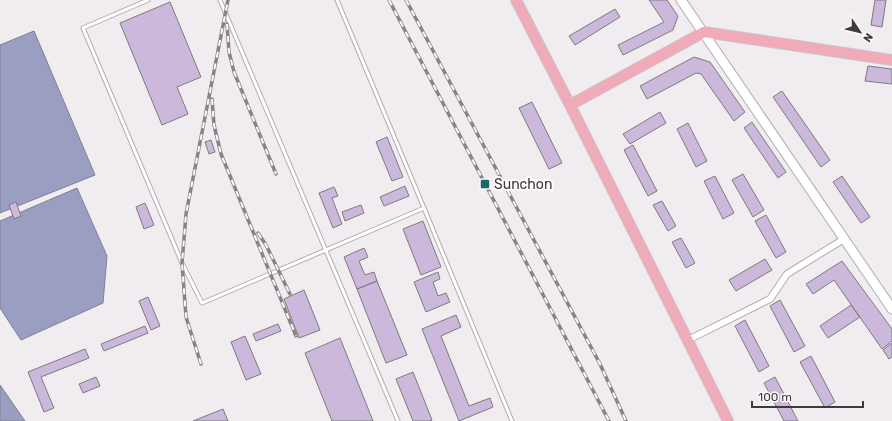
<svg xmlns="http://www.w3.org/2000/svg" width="892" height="421" viewBox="0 0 892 421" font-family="Rubik,sans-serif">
<rect width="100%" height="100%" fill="#f0ecef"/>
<path fill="#9a9ec1" stroke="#7e8099" d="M34,31L95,175L0,213V45Z
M77,188L107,256L103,303L21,340L0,308V221Z
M0,385L25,421H0Z"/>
<path fill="#cbb8da" stroke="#7d7b7f" d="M649,0H667L678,16L673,30L623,55L618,45L664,22Z
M875,0H886L882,27L871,25Z
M170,2L201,77L177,87L188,114L162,125L120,23Z
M615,9L620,17L575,45L569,36Z
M694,57L710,62L745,112L734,121L701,74L696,73L647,99L640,86Z
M868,66L892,69V84L865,81Z
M782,91L830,160L821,167L773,97Z
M532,102L562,163L549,169L519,108Z
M660,112L666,123L630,144L623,134Z
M752,122L786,172L778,178L744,128Z
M688,123L707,161L696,167L677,129Z
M387,137L403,177L392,181L376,142Z
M211,140L215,152L209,154L205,142Z
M633,145L657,191L648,196L624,150Z
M743,174L764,210L753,217L732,180Z
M715,176L734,213L723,219L704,181Z
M842,176L870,217L861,223L833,182Z
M405,186L409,196L384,206L380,197Z
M334,187L338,196L332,198L342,224L333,228L319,193Z
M662,201L676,226L668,231L653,205Z
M16,202L21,216L14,219L9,205Z
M145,203L154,225L144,229L136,207Z
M361,205L364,213L345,221L342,212Z
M766,215L786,252L776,258L755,221Z
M423,221L441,267L421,275L403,229Z
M681,238L695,263L686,268L672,242Z
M364,248L368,257L359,261L365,275L374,272L377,281L357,289L344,257Z
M765,259L772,270L736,291L729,280Z
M842,261L892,329V341L882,349L834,280L813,294L806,284Z
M438,272L440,279L433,282L438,296L446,293L450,302L426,312L414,282Z
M377,281L407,355L386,363L357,289Z
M304,290L320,330L299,338L284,299Z
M148,297L160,326L151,330L139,301Z
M780,300L805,346L794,352L770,306Z
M851,305L860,317L828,338L820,326Z
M456,315L461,327L441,336L469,406L490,398L493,407L459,421L422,329Z
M745,320L769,366L759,372L735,326Z
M278,324L281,331L256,341L253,334Z
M145,326L148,333L104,351L101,344Z
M245,336L261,374L246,380L231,342Z
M340,338L373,421H332L305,353Z
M892,343V357L889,359L883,350Z
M85,349L89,358L41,377L54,408L44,412L28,372Z
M811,356L835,402L825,408L800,362Z
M413,372L432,420L429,421H413L396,379Z
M96,377L100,386L83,393L79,384Z
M775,377L798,421H784L764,383Z
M223,409L228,421H193Z"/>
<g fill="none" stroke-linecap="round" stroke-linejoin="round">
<g stroke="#b2adb0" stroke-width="5">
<path id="service" d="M148,0L83,28L182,263L202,303L424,208L337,0
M220,0L398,421
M424,208L512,421"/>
</g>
<g stroke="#b2adb0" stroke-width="8">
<path id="minor" d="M688,340L770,299L787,274L844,239"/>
</g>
<g stroke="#b2adb0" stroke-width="11">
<path id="secondary" d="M681,0L892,309"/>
</g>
<g stroke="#c8c8c8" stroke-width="12">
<path id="primary" d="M516,0L570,105L728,421
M570,105L704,32L892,60"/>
</g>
<use href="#service" stroke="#fff" stroke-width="3"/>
<use href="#minor" stroke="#fff" stroke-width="6"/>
<use href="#secondary" stroke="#fff" stroke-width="9"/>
<use href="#primary" stroke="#f1aab8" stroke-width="10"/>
<g stroke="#878486" stroke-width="3.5">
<path id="rail" d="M389,0L609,421
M406,0L600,364L626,421
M227,24L229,52L234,72L276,174
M212,99L214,125L221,154L296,336
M258,233L266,245L290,294
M201,364L186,317L182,263L186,214L228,0"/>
</g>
<use href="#rail" stroke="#fef9fc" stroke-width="2" stroke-dasharray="6" stroke-linecap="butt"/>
</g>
<rect fill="#1c6865" stroke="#fef9fc" stroke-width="1.5" x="480" y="179" width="10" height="10" rx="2"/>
<g text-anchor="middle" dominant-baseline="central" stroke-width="4" stroke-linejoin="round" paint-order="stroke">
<g font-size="14" fill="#3c3a3b" stroke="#fef9fc" text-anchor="start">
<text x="494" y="184">Sunchon</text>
</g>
</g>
<g transform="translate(860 32) rotate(125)" stroke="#fef9fc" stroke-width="3" paint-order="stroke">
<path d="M0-3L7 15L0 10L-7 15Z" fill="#3c3a3b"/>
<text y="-6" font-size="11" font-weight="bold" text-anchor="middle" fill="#3c3a3b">N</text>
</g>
<path d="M752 401v6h111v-6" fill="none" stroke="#3c3a3b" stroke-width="2"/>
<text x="758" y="401" font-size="12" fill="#3c3a3b" stroke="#fef9fc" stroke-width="3" paint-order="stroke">100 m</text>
</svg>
